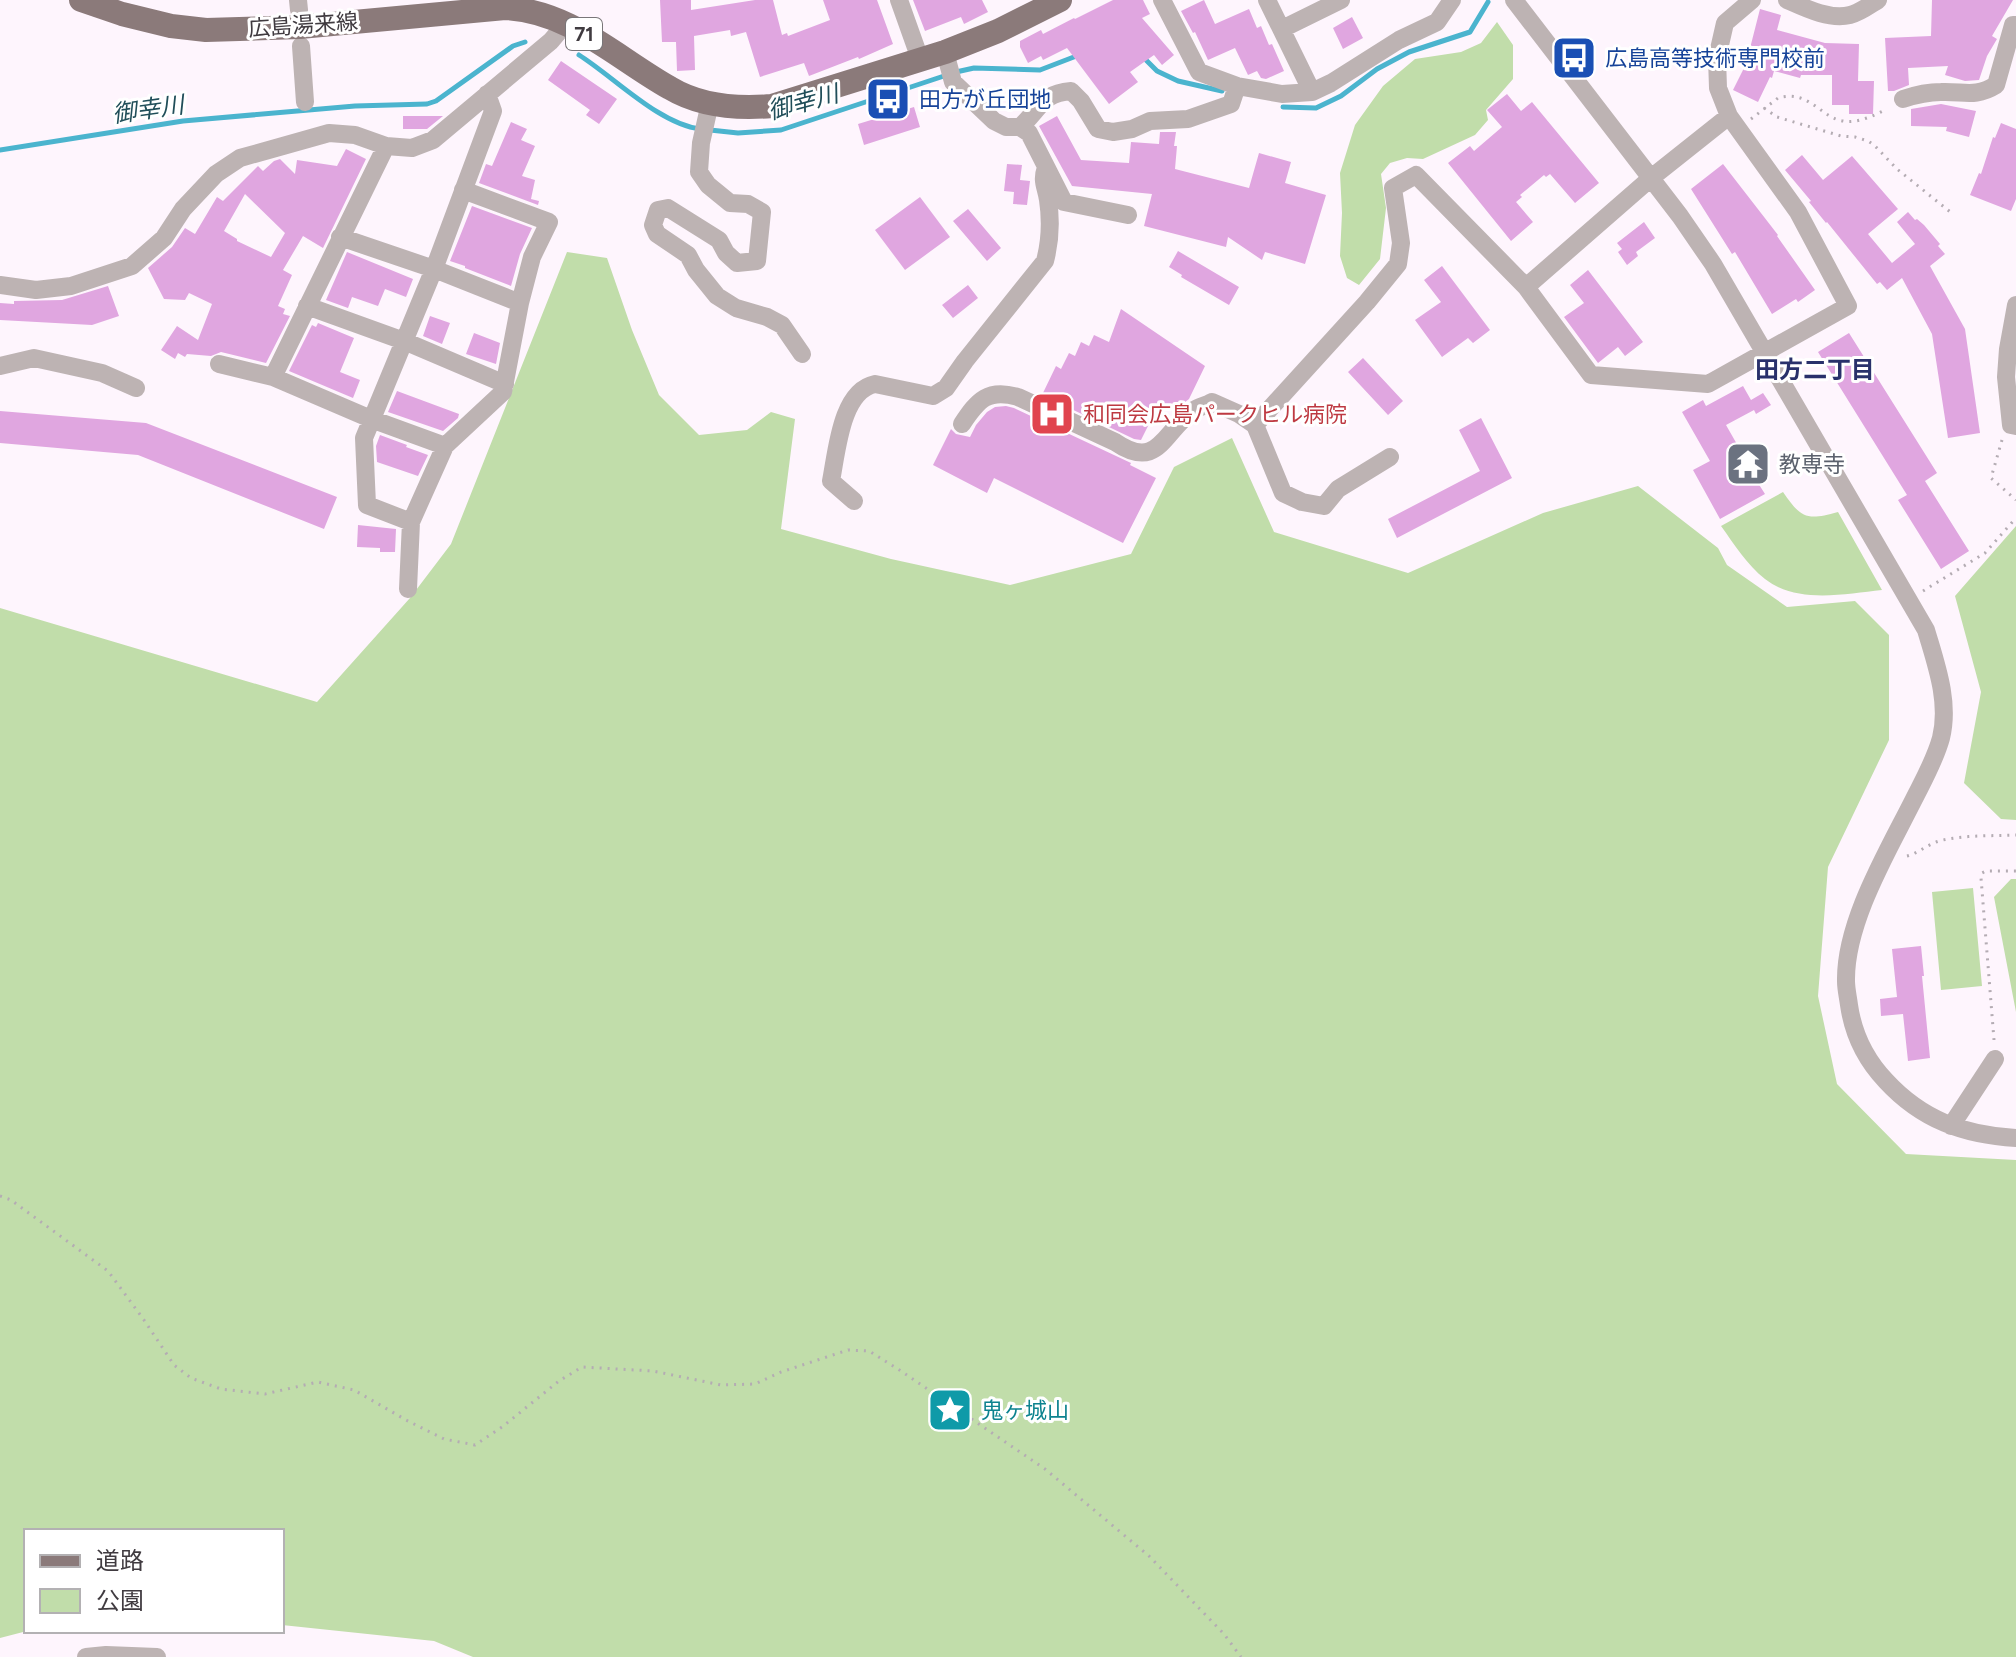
<svg xmlns="http://www.w3.org/2000/svg" width="2016" height="1657" viewBox="0 0 2016 1657" font-family="Figtree,'Noto Sans JP',sans-serif">
<rect width="100%" height="100%" fill="#fef5fd"/>
<path fill="#c1ddaa" d="M1497,22L1513,45V79L1486,110L1488,120L1475,135L1423,159L1407,158L1390,163L1381,174L1386,208L1380,259L1359,285L1347,278L1340,256L1342,213L1340,173L1355,125L1383,86L1415,59L1461,52L1481,43Z
M567,252L607,258L632,330L659,395L699,435L747,430L771,412L795,419L781,529L891,559L1010,585L1131,554L1174,467L1232,438L1274,532L1408,573L1543,513L1638,486L1718,548L1727,565L1787,607L1855,601L1889,635V740L1828,867L1818,996L1837,1084L1906,1154L2016,1160V1657H473L434,1641L282,1625V1531H26L27,1631L0,1638V608L317,702L410,598L451,544Z
M1783,492C1801,518 1806,521 1838,512L1882,590C1844,594 1797,604 1765,579C1747,565 1734,544 1721,526Z
M2016,526V820L2001,819L1964,783L1981,692L1955,596Z
M2011,879H2016V1012L1994,897Z
M1973,888L1982,986L1941,990L1932,892Z"/>
<g fill="none" stroke-linecap="round" stroke-linejoin="round">
<path stroke="#4bb4ce" stroke-width="5" d="M579,55C614,77 659,124 700,129
M1142,56L1157,71L1178,81L1222,91
M956,72L974,68L1040,70L1079,55
M1283,107L1316,108L1341,96L1377,69L1409,52L1470,32L1488,2
M710,130L738,133L781,130L947,75
M0,150L183,121L355,106L427,104L436,101L513,46L525,42"/>
</g>
<path fill="#e0a6e0" fill-rule="evenodd" d="M660,0H691V10L755,0H773L782,35L787,33L788,36L830,20L823,0H877L893,44L859,59L858,57L809,76L804,63L760,77L746,32L731,36L730,30L694,36L695,70L677,71L676,42H662Z
M913,0H982L988,12L964,24L961,17L925,31Z
M1113,0H1143L1150,14L1142,18L1174,55L1162,65L1154,55L1130,72L1138,82L1109,104L1067,48L1043,60L1041,56L1028,63L1020,47V41L1041,30L1043,34L1074,18L1075,19Z
M1204,0L1215,24L1249,9L1257,28L1261,26L1269,45L1272,44L1284,71L1266,79L1261,78L1257,71L1248,75L1235,48L1208,60L1195,32L1193,33L1181,11Z
M1932,0H2013L1992,36L1997,39L1987,56L1979,80L1965,81L1945,75L1948,66L1908,68L1909,85L1894,91H1888L1885,38L1931,36Z
M1760,9L1781,15L1777,30L1825,43L1859,44L1858,81H1874L1873,114H1849V105H1832V75H1801L1800,78L1774,71L1772,78L1770,77L1758,102L1733,90L1746,64Z
M1352,17L1363,38L1343,49L1333,28Z
M561,61L617,99L599,124L586,115L590,110L548,80Z
M1507,94L1521,111L1532,102L1599,183L1575,203L1550,174L1546,177L1544,175L1520,195L1522,197L1516,202L1533,222L1511,241L1448,163L1470,146L1474,151L1502,127L1487,110Z
M1941,104L1976,111L1969,137L1946,131L1947,127L1911,126V109Z
M914,107L920,127L864,145L858,124Z
M403,116H443L427,129H403Z
M1057,116L1081,160L1129,163L1131,142L1159,144L1160,132H1176L1174,146H1177L1175,169L1249,188L1259,153L1291,162L1285,183L1326,195L1305,264L1265,252L1262,260L1228,237L1226,247L1144,226L1152,194L1072,186L1039,126Z
M511,122L527,129L521,140L535,146L522,176L535,180L531,199L539,201L538,205L479,183L486,164L492,166Z
M2001,123L2016,129V199L2011,211L1970,195L1979,173L1981,174L1993,137L1995,138Z
M346,149L366,159L323,248L303,236L283,270L292,275L278,306L285,309L283,314L290,316L266,363L221,352L211,356L187,354L185,357L178,353L175,359L161,350L177,326L198,340L212,304L189,293L185,300L164,299L148,268L172,247L185,228L195,234L217,197L223,201L258,166L263,171L274,161L280,159L295,174L297,160L337,166ZM245,194L285,233L271,257L237,241V239L224,231Z
M1802,155L1823,180L1852,156L1898,209L1868,234L1892,263L1915,244L1897,222L1908,212L1915,220L1917,219L1924,225L1940,244L1938,246L1945,254L1930,266L1965,329L1980,433L1948,438L1932,334L1902,278L1887,290L1880,282L1877,284L1827,222L1826,223L1809,202L1811,201L1785,170Z
M1007,164L1022,165L1020,180L1030,181L1027,205L1013,204L1014,192L1004,191Z
M1723,164L1778,235L1777,236L1815,290L1798,302L1796,299L1772,314L1735,252L1732,254L1691,189Z
M920,197L950,237L905,270L875,230Z
M472,206L532,228L520,254L511,286L465,268V266L450,261Z
M968,209L1001,248L987,261L953,221Z
M1644,222L1655,238L1636,252L1638,256L1627,265L1618,252L1622,249L1617,243Z
M1178,251L1239,287L1229,305L1181,277L1182,275L1169,267Z
M347,252L413,279L406,297L385,289L378,306L352,297L348,308L326,300Z
M1442,266L1490,330L1473,343L1468,338L1442,357L1415,320L1441,302L1424,280Z
M1588,270L1643,342L1625,356L1618,347L1598,363L1564,317L1584,303L1570,285Z
M968,285L978,298L953,318L942,305Z
M108,286L119,316L92,325L0,320V303L14,304V301L62,300Z
M1121,309L1205,366L1189,399L1176,409L1160,402L1141,440L1134,439L1042,395L1056,366L1061,369L1069,353L1075,356L1081,342L1089,346L1094,335L1109,342Z
M430,316L450,323L442,344L423,336Z
M318,323L354,338L340,372L360,380L353,398L289,371L312,325L316,327Z
M474,333L500,343L496,364L466,354Z
M1849,333L1937,473L1925,481L1969,551L1941,569L1898,500L1907,495L1818,352Z
M1363,358L1403,401L1388,415L1348,372Z
M1743,386L1751,400L1763,393L1771,405L1756,414L1754,410L1726,425L1746,460L1754,456L1766,478L1758,483L1765,494L1720,519L1693,470L1710,461L1682,412L1703,400L1706,406Z
M397,391L459,414L458,418L443,431L388,412Z
M1006,406L1014,408L1131,463L1130,465L1156,478L1123,543L994,478L987,493L933,465L951,429L956,434L970,437L976,425L987,412L995,407Z
M0,411L146,423L337,497L324,529L138,455L0,443Z
M1481,418L1512,478L1397,538L1388,519L1480,471L1459,430Z
M380,435L407,445L406,447L428,455L418,476L377,462L376,446Z
M358,525L396,529L395,552H380V548L357,547Z
M1921,946L1924,976H1922L1930,1058L1908,1061L1903,1014L1881,1016L1880,999L1897,997L1892,949Z"/>
<g fill="none" stroke-linecap="round" stroke-linejoin="round">
<path stroke="#b4acb3" stroke-width="3" stroke-dasharray="2 6" stroke-linecap="butt" d="M1764,108L1777,117L1841,136L1855,137L1868,141L1874,145L1897,169L1954,215
M1751,119L1778,98C1809,89 1821,118 1843,121C1857,124 1875,115 1887,109
M2002,440L1991,478L2016,500
M1923,591L1985,553L2016,518
M1907,856C1919,853 1929,843 1943,840C1967,835 1992,836 2016,835
M1994,1040L1981,878L1982,873L1986,871H2016
M0,1196L11,1200L108,1271L144,1320L174,1365L191,1378L221,1389L265,1394L318,1382L354,1390L406,1420L444,1439L475,1445L502,1427L559,1381L582,1367L653,1371L721,1385L755,1384L781,1372L848,1350L869,1351L901,1371L1045,1469L1149,1556L1224,1634L1241,1657"/>
<path stroke="#bdb3b3" stroke-width="18" d="M298,0L299,10
M899,0L920,59
M1162,0L1199,72L1237,86L1282,94L1312,92L1331,83L1399,40L1437,22L1452,0
M1267,0L1312,92
M1514,0L1680,216L1713,264L1926,630C1936,664 1950,702 1941,738C1935,760 1924,779 1914,799C1888,851 1845,922 1846,981C1846,989 1848,997 1849,1005C1853,1033 1866,1060 1886,1081C1922,1120 1964,1135 2016,1138
M1787,0C1805,8 1829,20 1850,15C1859,13 1870,5 1878,0
M1282,29L1341,0
M301,46L305,102
M945,52L953,82L994,121L1006,127H1020L1029,133L1064,202L1128,215
M1903,99C1915,95 1928,92 1941,92C1964,91 1975,98 1996,85L2013,25H2016
M710,103L701,143L699,172L708,185L730,203L748,204L762,212L757,261L737,263L726,253L719,240L668,208L658,210L653,225L657,234L688,255L696,270L717,296L736,308L767,317L782,325L802,354
M1020,127C1040,109 1042,93 1071,91L1081,101L1098,129L1113,132L1132,129L1150,121L1188,119L1231,104L1237,86
M340,237L434,269L520,303
M0,285L36,290L71,286L132,266L164,238L183,209L216,174L240,158L329,133L355,135L386,146L412,148L433,140L551,41L566,23
M1526,287L1651,178L1729,116
M2016,305L2008,349L2006,377L2011,425L2016,426
M307,306L404,341L505,384
M219,364L273,377L371,419L445,446
M0,366L34,358L102,373L136,388
M273,377L386,146
M962,424C978,400 988,388 1018,397L1115,442C1159,472 1163,431 1194,410C1199,407 1207,405 1212,402L1239,414L1255,425L1283,493L1302,502L1324,506L1338,489L1390,457
M1255,425L1367,302L1398,264L1401,243L1393,188L1416,175L1526,287L1591,375L1708,384L1848,306L1798,212L1729,116L1718,88L1717,58L1725,23L1752,0
M854,501L831,481C837,451 841,391 875,384L933,396L946,388L965,361L1045,261C1050,242 1051,220 1048,200C1046,186 1041,182 1046,167
M411,522L367,505L364,438L434,269L493,111L487,94
M408,589L411,522L445,446L503,392L520,303L532,257L549,222L463,190
M1951,1126L1995,1059
M86,1657L106,1655L157,1657"/>
<path stroke="#8b7a7a" stroke-width="24" d="M81,0L122,14L171,26L206,30L300,27L505,8C570,11 615,57 670,88C700,106 737,109 772,106L945,52L998,31L1060,0"/>
</g>
<defs>
<g id="bus-square" transform="scale(2.3)"><rect x="-9" y="-9" width="18" height="18" rx="4" fill="#1a4fb4" stroke="#fff"/><path d="M-5-6H5V4H4V6H2V4H-2V6H-4V4H-5ZM-3.5-4V0h7V-4ZM-3.5 1.2v1.5H-2V1.2ZM2 1.2v1.5H3.5V1.2Z" fill="#fff"/></g>
<g id="hospital-square" transform="scale(2.3)"><rect x="-9" y="-9" width="18" height="18" rx="4" fill="#e0444e" stroke="#fff"/><path d="M-5-5h3v3.5h4V-5h3V5h-3V1.5h-4V5h-3Z" fill="#fff"/></g>
<g id="temple-square" transform="scale(2.3)"><rect x="-9" y="-9" width="18" height="18" rx="4" fill="#6b7280" stroke="#fff"/><path d="M0-6L5-2H3V0L6.5 2.5H4V6H1.5V3h-3V6H-4V2.5H-6.5L-3 0V-2H-5Z" fill="#fff"/></g>
<g id="sight-square" transform="scale(2.3)"><rect x="-9" y="-9" width="18" height="18" rx="4" fill="#0f9aa8" stroke="#fff"/><path d="M0-6L1.8-2.2L6-1.7L2.9 1.2L3.7 5.4L0 3.3L-3.7 5.4L-2.9 1.2L-6-1.7L-1.8-2.2Z" fill="#fff"/></g>
</defs>
<g fill-rule="evenodd">
<use href="#bus-square" x="1574" y="58"/>
<use href="#bus-square" x="888" y="99"/>
<use href="#hospital-square" x="1052" y="414"/>
<use href="#temple-square" x="1748" y="464"/>
<use href="#sight-square" x="950" y="1410"/>
</g>
<g text-anchor="middle" dominant-baseline="central" stroke-width="6" stroke-linejoin="round" paint-order="stroke">
<rect fill="#fff" stroke="#797679" stroke-width="2" x="566" y="18" width="36" height="32" rx="6"/>
<g font-size="20" font-weight="bold" fill="#403b40">
<text x="584" y="34">71</text>
</g>
<g font-size="22" fill="#403b40" stroke="#fff">
<text transform="translate(303 25) rotate(-4)">広島湯来線</text>
</g>
<g font-size="22" fill="#164399" stroke="#fff" text-anchor="start">
<text x="1605" y="58">広島高等技術専門校前</text>
<text x="919" y="99">田方が丘団地</text>
</g>
<g font-size="22" fill="#be3a42" stroke="#fff" text-anchor="start">
<text x="1083" y="414">和同会広島パークヒル病院</text>
</g>
<g font-size="22" fill="#5b616d" stroke="#fff" text-anchor="start">
<text x="1779" y="464">教専寺</text>
</g>
<g font-size="22" fill="#0d838f" stroke="#fff" text-anchor="start">
<text x="981" y="1410">鬼ヶ城山</text>
</g>
<g font-size="24" font-style="italic" fill="#204e59" stroke="#fff">
<text transform="translate(803 102) rotate(-15)">御幸川</text>
<text transform="translate(148 109) rotate(-8)">御幸川</text>
</g>
<g font-size="24" font-weight="bold" fill="#29316b" stroke="#fff">
<text x="1815" y="369">田方二丁目</text>
</g>
</g>
<rect x="24" y="1529" width="260" height="104" fill="#ffffff" stroke="#b3b1b3" stroke-width="2"/>
<rect x="40" y="1555" width="40" height="12" fill="#8b7a7a" stroke="#b3b1b3" stroke-width="2"/>
<text x="96" y="1569" font-size="24" fill="#403b40">道路</text>
<rect x="40" y="1589" width="40" height="24" fill="#c1ddaa" stroke="#b3b1b3" stroke-width="2"/>
<text x="96" y="1609" font-size="24" fill="#403b40">公園</text>
</svg>
